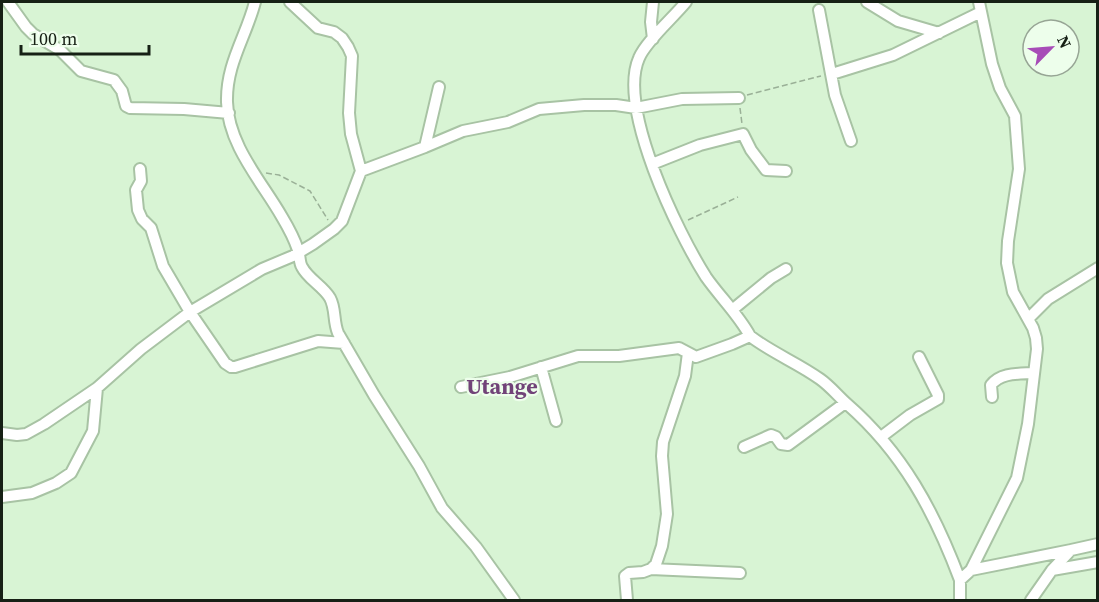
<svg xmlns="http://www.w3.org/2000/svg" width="1099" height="602" viewBox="0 0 1099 602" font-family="'Source Serif 4',serif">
<rect width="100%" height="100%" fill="#d8f4d4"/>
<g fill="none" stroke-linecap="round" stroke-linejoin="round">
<g stroke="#a8c3a4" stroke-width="14">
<path id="minor" d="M8,2L26,27L33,34L60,50L81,71L114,80L122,91L126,106L130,108L184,109L229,113
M255,2C246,37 226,64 227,102C228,145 262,182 282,217C288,227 294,238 298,250C300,255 299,262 302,267C308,279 323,286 330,298C336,309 333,321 338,333L374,395L419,466L442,508L476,547L514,600
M653,2L651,22L653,39
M686,2C674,17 646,41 639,58C617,108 678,233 706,277C720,297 738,314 750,336
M867,2L898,21L939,33
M819,10L835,95L851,141
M832,74L893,55L981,12
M425,147L463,131L508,122L539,109L584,105H616L636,108L682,99L739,98
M652,164L700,145L743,134L751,150L766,170L786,171
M140,169L141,181L136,190L138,210L142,219L151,228L163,266L190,312L262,269L293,256L313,244L334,229L342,221L361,171L351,134L349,113L352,56L348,47L342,38L334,32L318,28L290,2
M361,171L425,147L439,87
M732,310L771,278L786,269
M1028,319L1048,299L1098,268
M541,367L556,421
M461,387L510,377L578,356H619L679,348L696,357L732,344L750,336C772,353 798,363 820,379C830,386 838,396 847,404C903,453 934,511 960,580
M992,397L991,385C1001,372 1019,374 1034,373
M2,433L17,435L26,434L44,424L97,388L141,349L190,312L225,363L231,367H235L318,341L344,343
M881,437L910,415L938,399V395L919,357
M744,447L771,435L776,437L781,444L788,445L845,403
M2,497L32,493L56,483L71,473L93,431L97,388
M651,569L740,573
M971,570L1071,550
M1052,570L1098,562
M627,600L625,576L629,573L643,572L651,569L656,564L662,546L667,514L662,456L663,442L685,376L688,353
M960,600V580L971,570L1017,478L1028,424L1037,349L1036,338L1033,328L1013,292L1007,263L1008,241L1019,169L1015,116L1000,88L992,64L979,2
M1031,600L1052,570L1071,550L1098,544"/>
</g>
<path stroke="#9ab097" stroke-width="1.5" stroke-dasharray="6 3" stroke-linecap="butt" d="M747,95L821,76
M740,108L742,124
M266,173L279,175L310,191L328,220
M688,220L738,197"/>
<use href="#minor" stroke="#fff" stroke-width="10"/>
</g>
<g text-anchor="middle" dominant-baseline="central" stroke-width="4.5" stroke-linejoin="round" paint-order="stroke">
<g font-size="22" font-weight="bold" fill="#714378" stroke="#edfeeb">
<text x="502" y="386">Utange</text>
</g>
</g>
<rect width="1099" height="602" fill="none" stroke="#162015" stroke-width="6"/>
<g transform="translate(1051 48) rotate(65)"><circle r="28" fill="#edfeeb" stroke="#97a595" stroke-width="1.5"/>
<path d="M0-4.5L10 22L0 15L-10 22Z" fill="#a74cb7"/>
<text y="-9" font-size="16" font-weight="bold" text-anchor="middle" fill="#162015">N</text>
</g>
<path d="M21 45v9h128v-9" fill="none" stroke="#162015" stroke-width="3"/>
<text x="30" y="45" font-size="18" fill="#162015" stroke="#edfeeb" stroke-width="4.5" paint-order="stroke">100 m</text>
</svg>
